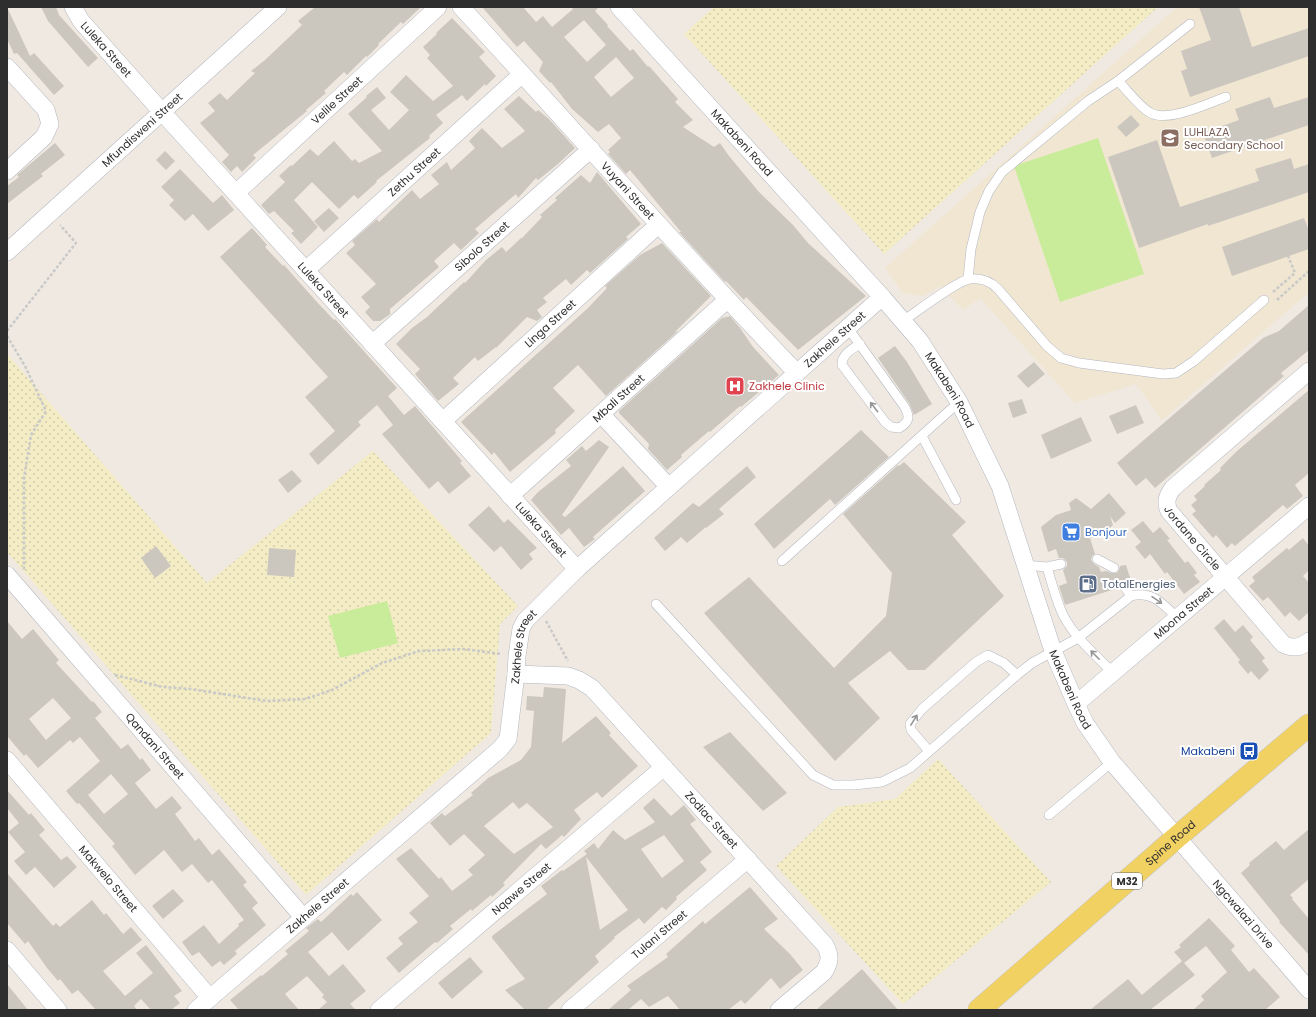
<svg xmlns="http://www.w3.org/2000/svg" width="1316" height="1017" viewBox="0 0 1316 1017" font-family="Poppins,sans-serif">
<defs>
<pattern id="sand-dots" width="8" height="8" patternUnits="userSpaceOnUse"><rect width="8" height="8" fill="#f3ecc5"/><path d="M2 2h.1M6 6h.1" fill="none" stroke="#d1cbaa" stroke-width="1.8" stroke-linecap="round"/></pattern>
</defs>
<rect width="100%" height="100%" fill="#efe9e1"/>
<path fill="#f0e6d1" d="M1177,7H1309V292L1162,420L1136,384L1075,403L980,298L963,310L940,286L923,296L903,293L885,268Z"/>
<path fill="url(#sand-dots)" d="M714,7H1158L884,254L684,34Z
M7,354L207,583L373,451L518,606L500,624L491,733L306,895L7,552Z
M938,759L1051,882L903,1004L776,866L838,807L895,799Z"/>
<path fill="#c9ec9a" d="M1098,138L1144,274L1060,302L1014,166Z
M387,601L398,643L340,658L328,616Z"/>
<path fill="#cbc7bf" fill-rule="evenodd" d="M7,7L30,56L34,53L64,86L54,95L17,53L14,54L7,39Z
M41,7H56L59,15L98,58L88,67L48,21Z
M315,7H421L403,24L401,22L378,44L379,45L367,57L366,56L347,75L344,72L324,91L326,93L306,110L307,111L253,155L256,158L242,172L237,166L231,172L222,162L229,155L200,123L215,111L208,103L220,93L227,100L255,73L251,71L265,60L302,25L298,21Z
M482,7H523L536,22L543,16L552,27L573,9L571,7H599L595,11L608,25L607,26L630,51L633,49L648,67L649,66L678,99L675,102L693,120L683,127L714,147L720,143L729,156L759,192L793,225L808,243L866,296L798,350L746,297L744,300L726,281L725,282L679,232H681L630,170L626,174L608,154L610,152L608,150L621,138L609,124L598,132L572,109L551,82L550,83L539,71L543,62L524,41L517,47ZM584,20L606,45L587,62L564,37ZM616,57L634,78L611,97L594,77Z
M1199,7H1239L1252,47L1309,28V56L1190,97L1181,71L1187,69L1181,51L1211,40Z
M452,18L485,52L479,57L496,76L486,86L485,84L467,101L462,95L436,115L443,123L429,136L430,138L376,181L377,182L358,199L354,195L339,209L312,182L294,200L318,227L301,244L291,233L294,231L274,211L269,214L261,205L285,182L279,176L291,165L292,166L310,149L318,156L334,141L352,161L355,159L359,163L382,151L348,114L367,97L366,96L377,87L386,98L371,110L389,130L409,110L390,92L406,75L433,101L453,86L427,58L430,55L423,47L437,34L436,33Z
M519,96L536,112L538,110L549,119L575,148L558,164L538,180L536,178L518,198L516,194L475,229L479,233L461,250L454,243L434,261L439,267L390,309V314L389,315L380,321H373L365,312L370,307L361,297L376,284L346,253L355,245L352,241L377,219L379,222L412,190L420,199L439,184L431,175L447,162L451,170L475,148L469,141L482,128L502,148L525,131L504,109Z
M1270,97L1274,108L1309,97V125L1212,158L1203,133L1239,120L1235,109Z
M1131,115L1140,125L1126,137L1117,127Z
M1157,140L1180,207L1259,181L1255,169L1291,158L1294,169L1309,164V192L1208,226V224L1139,248L1108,157Z
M55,143L65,155L41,174L43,176L7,204V186L19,177L17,175Z
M165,151L175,161L166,170L156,160Z
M180,169L213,203L222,195L234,210L208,231L193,214L185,221L169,205L174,200L161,187Z
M597,172L641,224L626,237L628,239L590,273L587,270L571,285L566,279L543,298L547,302L537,310L542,317L537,321L527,317L496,348V347L478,361L475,357L453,378L459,384L438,401L415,374L420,369L396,344L412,328L427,317L464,282L465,283L486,260L502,247L506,252L521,238H522L542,217L540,215L557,200L555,198L573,182L581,175L590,183Z
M329,208L339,218L324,232L314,221Z
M1304,218L1309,231V249L1232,276L1222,247Z
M252,228L267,245L265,247L283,266L284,265L316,301L334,320L335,319L397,388L388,396L404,415L415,406L462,461L460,463L471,476L449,494L438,481L429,489L382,434L393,425L377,405L358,422L361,425L318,465L309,454L335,431L305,397L328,377L220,257Z
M662,243L711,296L675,332L678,331L606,396L578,365L553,388L575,411L555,430L556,433L510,472L494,452L492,455L461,422L588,308L607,288L605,286L640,255Z
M1309,305V350L1281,373L1284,376L1155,488L1146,478L1136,486L1117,463L1263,338L1279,331Z
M730,316L740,328L753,347L779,375L741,407L740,406L710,432L709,431L681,455L682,457L667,470L648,449L649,444L619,413V411L722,318Z
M895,346L907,362L932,404L914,415L909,403L878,358Z
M1034,362L1045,374L1028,388L1017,376Z
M1309,390V473L1295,485L1303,496L1287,509L1283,505L1235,546L1232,543L1227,548L1216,535L1213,538L1192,514L1196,511L1191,505L1197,500L1194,496L1205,486L1204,485L1221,470L1220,468L1237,451Z
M1022,399L1027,413L1013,418L1008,403Z
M1136,405L1144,423L1117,434L1109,416Z
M1081,417L1092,441L1051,459L1041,435Z
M861,430L889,457L835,505L830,499L774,549L754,524Z
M599,440L609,447L562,515L565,517L623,466L645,491L593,537L595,539L584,547L569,528L561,535L531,500L538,492L571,466L566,460L582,446L586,451Z
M904,462L966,522L952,535L1004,596L925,670H908L890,651L848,683L880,718L835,761L704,613L749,577L834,668L886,616L892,573L843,514L898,465L899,466Z
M747,466L756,477L719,509L724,514L706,528V527L687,543L681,537L665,551L654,538L693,503L699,507Z
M292,470L302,481L288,493L278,480Z
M1109,493L1126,513L1115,523L1110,516L1113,525L1103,534L1090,538L1095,554L1092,556L1091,560L1094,564L1099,567L1101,572L1106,571L1112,573H1117L1119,570L1120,566L1126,565L1132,584H1130L1127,581L1123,580L1119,583L1118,588L1065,605L1059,586L1067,583L1063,570L1067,566V562L1063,558H1059L1056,549L1048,552L1041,527L1056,515L1071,510L1069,503L1076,498L1091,509Z
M489,506L504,523L508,519L537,548L529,554L533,559L521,570L501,546L494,552L468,525Z
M1143,521L1153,533L1160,527L1170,539L1167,540L1185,563L1188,561L1197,573L1194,575L1200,582L1184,594L1167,572L1165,574L1150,554L1145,559L1135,547L1141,542L1131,530Z
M1303,538L1309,546V570L1303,576L1309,583V612L1299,621L1290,612L1285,617L1268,597L1263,601L1249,586L1255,581L1252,577L1287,548L1289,550Z
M156,546L171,566L155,578L141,558Z
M269,548L296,550L294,577L267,575Z
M1224,619L1235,632L1243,625L1253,637L1250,640L1265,658L1262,661L1269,670L1259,680L1251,671L1248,674L1238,662L1240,660L1214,628Z
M7,621L22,639L33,629L59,660L56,663L92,702L93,701L102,712L95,718L121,749L128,744L140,760L142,758L151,770L135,783L156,809L172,796L182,808L175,814L195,841L199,838L212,855L219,849L247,882L243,885L258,903L252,908L266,925L235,951L237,954L224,965L220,961L212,967L199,952L192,956L182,942L204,925L219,944L239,926L238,924L244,920L212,880L208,883L192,864L182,872L164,850L135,875L112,846L115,844L79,803L77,804L66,791L100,761L80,737L73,743L70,740L38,768L26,754L24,756L7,736ZM53,698L71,718L46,740L29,719ZM111,774L128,794L104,814L88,795Z
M544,687L566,689L562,743L596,716L611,733L609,735L638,766L602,798L597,792L574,810L581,819L564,837L562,835L546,849L541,844L503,883L505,885L492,897L491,895L472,911L471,909L450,926L453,929L437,943L435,942L399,973L386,958L403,944L398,938L418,922L409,913L429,896L396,859L411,848L439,879L441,877L452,891L473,875L468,870L485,855L464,834L450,846L430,823L442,813L445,816L473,795L471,793L488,778L521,760L531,747L534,711L526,710L527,696L543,697ZM513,802L519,809L527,803L553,827L514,854L484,826Z
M730,732L787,793L763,811L703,747Z
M7,790L29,815L31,813L45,830L39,835L61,860L67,856L77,867L54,888L35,867L26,875L14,861L25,852L8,832L19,823L7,808Z
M654,798L671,816L684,805L696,820L690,824L712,852L700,862L707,870L676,897L677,899L666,910L662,907L644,924L639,918L614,937L615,938L595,956L599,962L546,1010H525L505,990L525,979L492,938V936L547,894L541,886L562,870L563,871L587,854L584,851L594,843L598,849L613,830L625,840L655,822L643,808ZM664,835L684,861L662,878L641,849ZM586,857L628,910L600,930Z
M1309,829V879L1290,895L1293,898L1292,899L1309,919V955L1279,922L1280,921L1241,873L1250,865L1249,863L1276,841L1284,850Z
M7,873L53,926L56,923L60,927L92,900L104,915L106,913L123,934L131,927L142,940L103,971L125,996L153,973L136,953L146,945L182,991L174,996L180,1003L171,1010H151L141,999L134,1006L137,1010H96L78,990L72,994L60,979L58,981L47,968L28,941L25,944L7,923Z
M750,887L778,919L764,929L790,954L803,970L780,989L771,978L745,1004L741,1000L728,1010H680L668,996L649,1007L641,999L628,1010H608L631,990L627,986L668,957L666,954L703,921L705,924Z
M173,889L184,901L163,919L152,906Z
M357,892L382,920L348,951L332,932L308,952L329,976L343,964L366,991L350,1004L356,1010H318L327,1002L322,997L324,995L307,976L285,994L299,1010H239L230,1000L261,975L262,976L288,954L285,951L309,931L306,928L318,919L321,922L351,894L353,896Z
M1209,918L1235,946L1231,950L1249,972L1254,968L1280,997L1265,1010H1193L1204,1000L1201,996L1227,972L1206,946L1184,963L1195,975L1150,1010H1090L1128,979L1142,995L1182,961L1174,952L1181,947L1179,945Z
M470,957L483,972L452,999L438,983Z
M862,969L898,1010H816Z
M7,984L28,1010H7Z"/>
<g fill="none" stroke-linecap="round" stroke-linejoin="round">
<g stroke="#b4b7c1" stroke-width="10">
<path id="lane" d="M1118,81C1127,90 1139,106 1149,112C1166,124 1208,103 1226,97
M968,279L971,249L980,212L989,191L1002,172L1088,101L1118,81L1190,24
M903,321C915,313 958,280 970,279C982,278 990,281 998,289L1047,346L1061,358L1079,363L1163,374L1176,373L1194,361L1264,300
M848,328L904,406C910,416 910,422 899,428L891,427L885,422L842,365C841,355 852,349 860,344
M922,436L956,500
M1097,559L1114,568
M782,561L959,402
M1025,565L1047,567L1061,564
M1047,567C1051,581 1055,595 1060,608C1070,634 1094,653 1113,673
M1131,596C1153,590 1163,605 1178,618
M656,604L813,775L833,785H854L882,782L910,768L1017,675L1032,663L1078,638L1131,596L1124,586
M929,751L911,730L910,724L922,709L976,662L988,655L1004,663L1017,675
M1049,815L1112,762"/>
</g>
<g stroke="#b4b7c1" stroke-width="18">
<g id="street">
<path id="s1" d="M73,7L81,21L162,112L577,569"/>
<path id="s2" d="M461,7C573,129 682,253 797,373"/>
<path id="s3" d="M619,7L882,297L920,341L959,402L1000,486L1053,651L1076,704L1085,723L1112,762L1309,990"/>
<path d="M7,67L46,110L50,124L44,137L7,171"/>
<path id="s4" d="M236,193L438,7"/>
<path id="s5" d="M7,252L278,7"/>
<path id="s6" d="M306,270L522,74"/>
<path id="s7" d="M372,344L591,149"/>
<path id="s8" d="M1309,371L1173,488C1167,496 1165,502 1169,511L1283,644C1293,649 1300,648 1309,641"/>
<path d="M601,414L669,487"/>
<path id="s9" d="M443,421L658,225"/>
<path id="s10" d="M510,496L727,300"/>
<path id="s11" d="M7,575L303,917"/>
<path id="s12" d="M516,674L568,676L579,680L592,688L825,945C831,956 830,962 824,972L779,1010"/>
<path id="s13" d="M1076,704L1309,506"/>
<path id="s14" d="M7,760L210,998"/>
<path d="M7,950L58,1010"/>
<path id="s15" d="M196,1010L500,749L508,739L516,674L517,656L521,629L525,621L577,569L882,297"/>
<path id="s16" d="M379,1010L664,767"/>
<path id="s17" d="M570,1010L748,859"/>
</g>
</g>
<g stroke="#c9c9c9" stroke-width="23">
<g id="primary">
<path id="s18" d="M979,1010L1177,837L1309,725"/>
</g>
</g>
<path stroke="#c9c9c9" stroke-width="2.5" stroke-dasharray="3 2" stroke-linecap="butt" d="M1273,292L1295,273L1288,256
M1277,300L1309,271
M7,331L76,243L60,225
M7,336L25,366L46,411L31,435L24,478V570
M546,621L568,661
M115,675L163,687L191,689L267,701L305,699L332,690L382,663L419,651L464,649L501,654"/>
<use href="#lane" stroke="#fff" stroke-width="9"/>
<use href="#street" stroke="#fff" stroke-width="17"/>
<use href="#primary" stroke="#f2d163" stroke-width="22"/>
</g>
<defs><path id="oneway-shaft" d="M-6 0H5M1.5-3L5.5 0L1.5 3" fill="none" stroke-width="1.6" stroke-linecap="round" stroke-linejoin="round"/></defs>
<g stroke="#969696">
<use href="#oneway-shaft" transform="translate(874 407) rotate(-128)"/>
<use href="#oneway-shaft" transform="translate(1157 600) rotate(35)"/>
<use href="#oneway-shaft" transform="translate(1095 655) rotate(-135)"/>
<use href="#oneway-shaft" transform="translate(914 720) rotate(-58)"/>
</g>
<defs>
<g id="school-square" transform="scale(1)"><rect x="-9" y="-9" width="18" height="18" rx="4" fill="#8d6e63" stroke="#fff"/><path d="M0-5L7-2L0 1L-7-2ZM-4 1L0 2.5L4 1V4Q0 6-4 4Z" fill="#fff"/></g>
<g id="hospital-square" transform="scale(1)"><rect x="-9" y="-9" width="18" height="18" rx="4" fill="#e0444e" stroke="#fff"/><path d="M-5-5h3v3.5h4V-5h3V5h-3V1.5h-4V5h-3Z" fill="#fff"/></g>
<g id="supermarket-square" transform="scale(1)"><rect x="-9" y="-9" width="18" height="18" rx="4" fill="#3f7fe0" stroke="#fff"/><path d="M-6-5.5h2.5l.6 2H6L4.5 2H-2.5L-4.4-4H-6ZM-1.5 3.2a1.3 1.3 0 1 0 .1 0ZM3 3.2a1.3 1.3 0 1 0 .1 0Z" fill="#fff"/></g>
<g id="fuel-square" transform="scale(1)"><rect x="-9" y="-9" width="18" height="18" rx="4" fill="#5c6f8a" stroke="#fff"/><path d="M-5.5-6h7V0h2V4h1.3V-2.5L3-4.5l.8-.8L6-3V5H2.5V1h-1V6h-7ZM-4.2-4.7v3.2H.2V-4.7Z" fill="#fff"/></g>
<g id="bus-square" transform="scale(1)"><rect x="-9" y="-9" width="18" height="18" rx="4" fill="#1a4fb4" stroke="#fff"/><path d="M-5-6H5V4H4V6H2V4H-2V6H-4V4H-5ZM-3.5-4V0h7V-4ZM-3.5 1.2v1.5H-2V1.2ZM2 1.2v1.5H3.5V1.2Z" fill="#fff"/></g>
</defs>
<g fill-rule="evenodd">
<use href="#school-square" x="1170" y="138"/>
<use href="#hospital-square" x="735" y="386"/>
<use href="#supermarket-square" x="1071" y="532"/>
<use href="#fuel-square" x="1088" y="584"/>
<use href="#bus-square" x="1249" y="751"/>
</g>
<g text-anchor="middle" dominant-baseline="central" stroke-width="4" stroke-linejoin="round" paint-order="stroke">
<rect fill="#fff" stroke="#6d6d6d" stroke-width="1" x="1112" y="873" width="30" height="16" rx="3"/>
<g font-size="10" font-weight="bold" fill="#2e2e2e">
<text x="1127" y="881">M32</text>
</g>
<g font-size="11" fill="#2e2e2e" stroke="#fff">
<text stroke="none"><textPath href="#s1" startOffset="54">Luleka Street</textPath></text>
<text stroke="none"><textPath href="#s4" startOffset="137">Velile Street</textPath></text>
<text stroke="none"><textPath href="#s5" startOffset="182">Mfundisweni Street</textPath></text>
<text stroke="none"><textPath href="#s3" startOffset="183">Makabeni Road</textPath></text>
<text stroke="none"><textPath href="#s6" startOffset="146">Zethu Street</textPath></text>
<text stroke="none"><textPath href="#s2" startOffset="248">Vuyani Street</textPath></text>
<text stroke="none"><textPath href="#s7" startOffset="147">Sibolo Street</textPath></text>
<text stroke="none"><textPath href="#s1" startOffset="378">Luleka Street</textPath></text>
<text stroke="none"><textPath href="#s9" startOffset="145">Linga Street</textPath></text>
<text stroke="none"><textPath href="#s15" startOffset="952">Zakhele Street</textPath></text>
<text stroke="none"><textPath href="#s3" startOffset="507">Makabeni Road</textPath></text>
<text stroke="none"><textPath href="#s10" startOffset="146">Mbali Street</textPath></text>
<text stroke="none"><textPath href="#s1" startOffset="702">Luleka Street</textPath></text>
<text stroke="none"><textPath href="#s8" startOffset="240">Jordane Circle</textPath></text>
<text stroke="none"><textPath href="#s13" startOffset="141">Mbona Street</textPath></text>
<text stroke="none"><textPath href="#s15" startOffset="508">Zakhele Street</textPath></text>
<text stroke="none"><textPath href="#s3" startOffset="831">Makabeni Road</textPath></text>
<text stroke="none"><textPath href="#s11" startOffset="226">Qandani Street</textPath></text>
<text stroke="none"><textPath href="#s12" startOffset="257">Zodiac Street</textPath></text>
<text stroke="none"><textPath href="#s18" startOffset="254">Spine Road</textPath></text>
<text stroke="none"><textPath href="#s14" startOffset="156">Makwelo Street</textPath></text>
<text stroke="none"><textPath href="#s16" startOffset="187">Nqawe Street</textPath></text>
<text stroke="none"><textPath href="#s15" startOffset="160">Zakhele Street</textPath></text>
<text stroke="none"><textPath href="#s3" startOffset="1116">Ngcwalazi Drive</textPath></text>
<text stroke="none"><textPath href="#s17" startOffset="117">Tulani Street</textPath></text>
</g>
<g font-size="11" fill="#785e54" stroke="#fff" text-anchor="start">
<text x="1184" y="132">LUHLAZA<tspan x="1184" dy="13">Secondary School</tspan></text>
</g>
<g font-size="11" fill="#be3a42" stroke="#fff" text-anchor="start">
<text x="749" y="386">Zakhele Clinic</text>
</g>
<g font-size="11" fill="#366cbe" stroke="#fff" text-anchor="start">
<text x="1085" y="532">Bonjour</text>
</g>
<g font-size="11" fill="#4e5e75" stroke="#fff" text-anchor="start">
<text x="1102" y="584">TotalEnergies</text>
</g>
<g font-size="11" fill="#164399" stroke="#fff" text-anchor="end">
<text x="1235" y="751">Makabeni</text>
</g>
</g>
<rect width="1316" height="1017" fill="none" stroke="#2e2e2e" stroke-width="16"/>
</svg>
